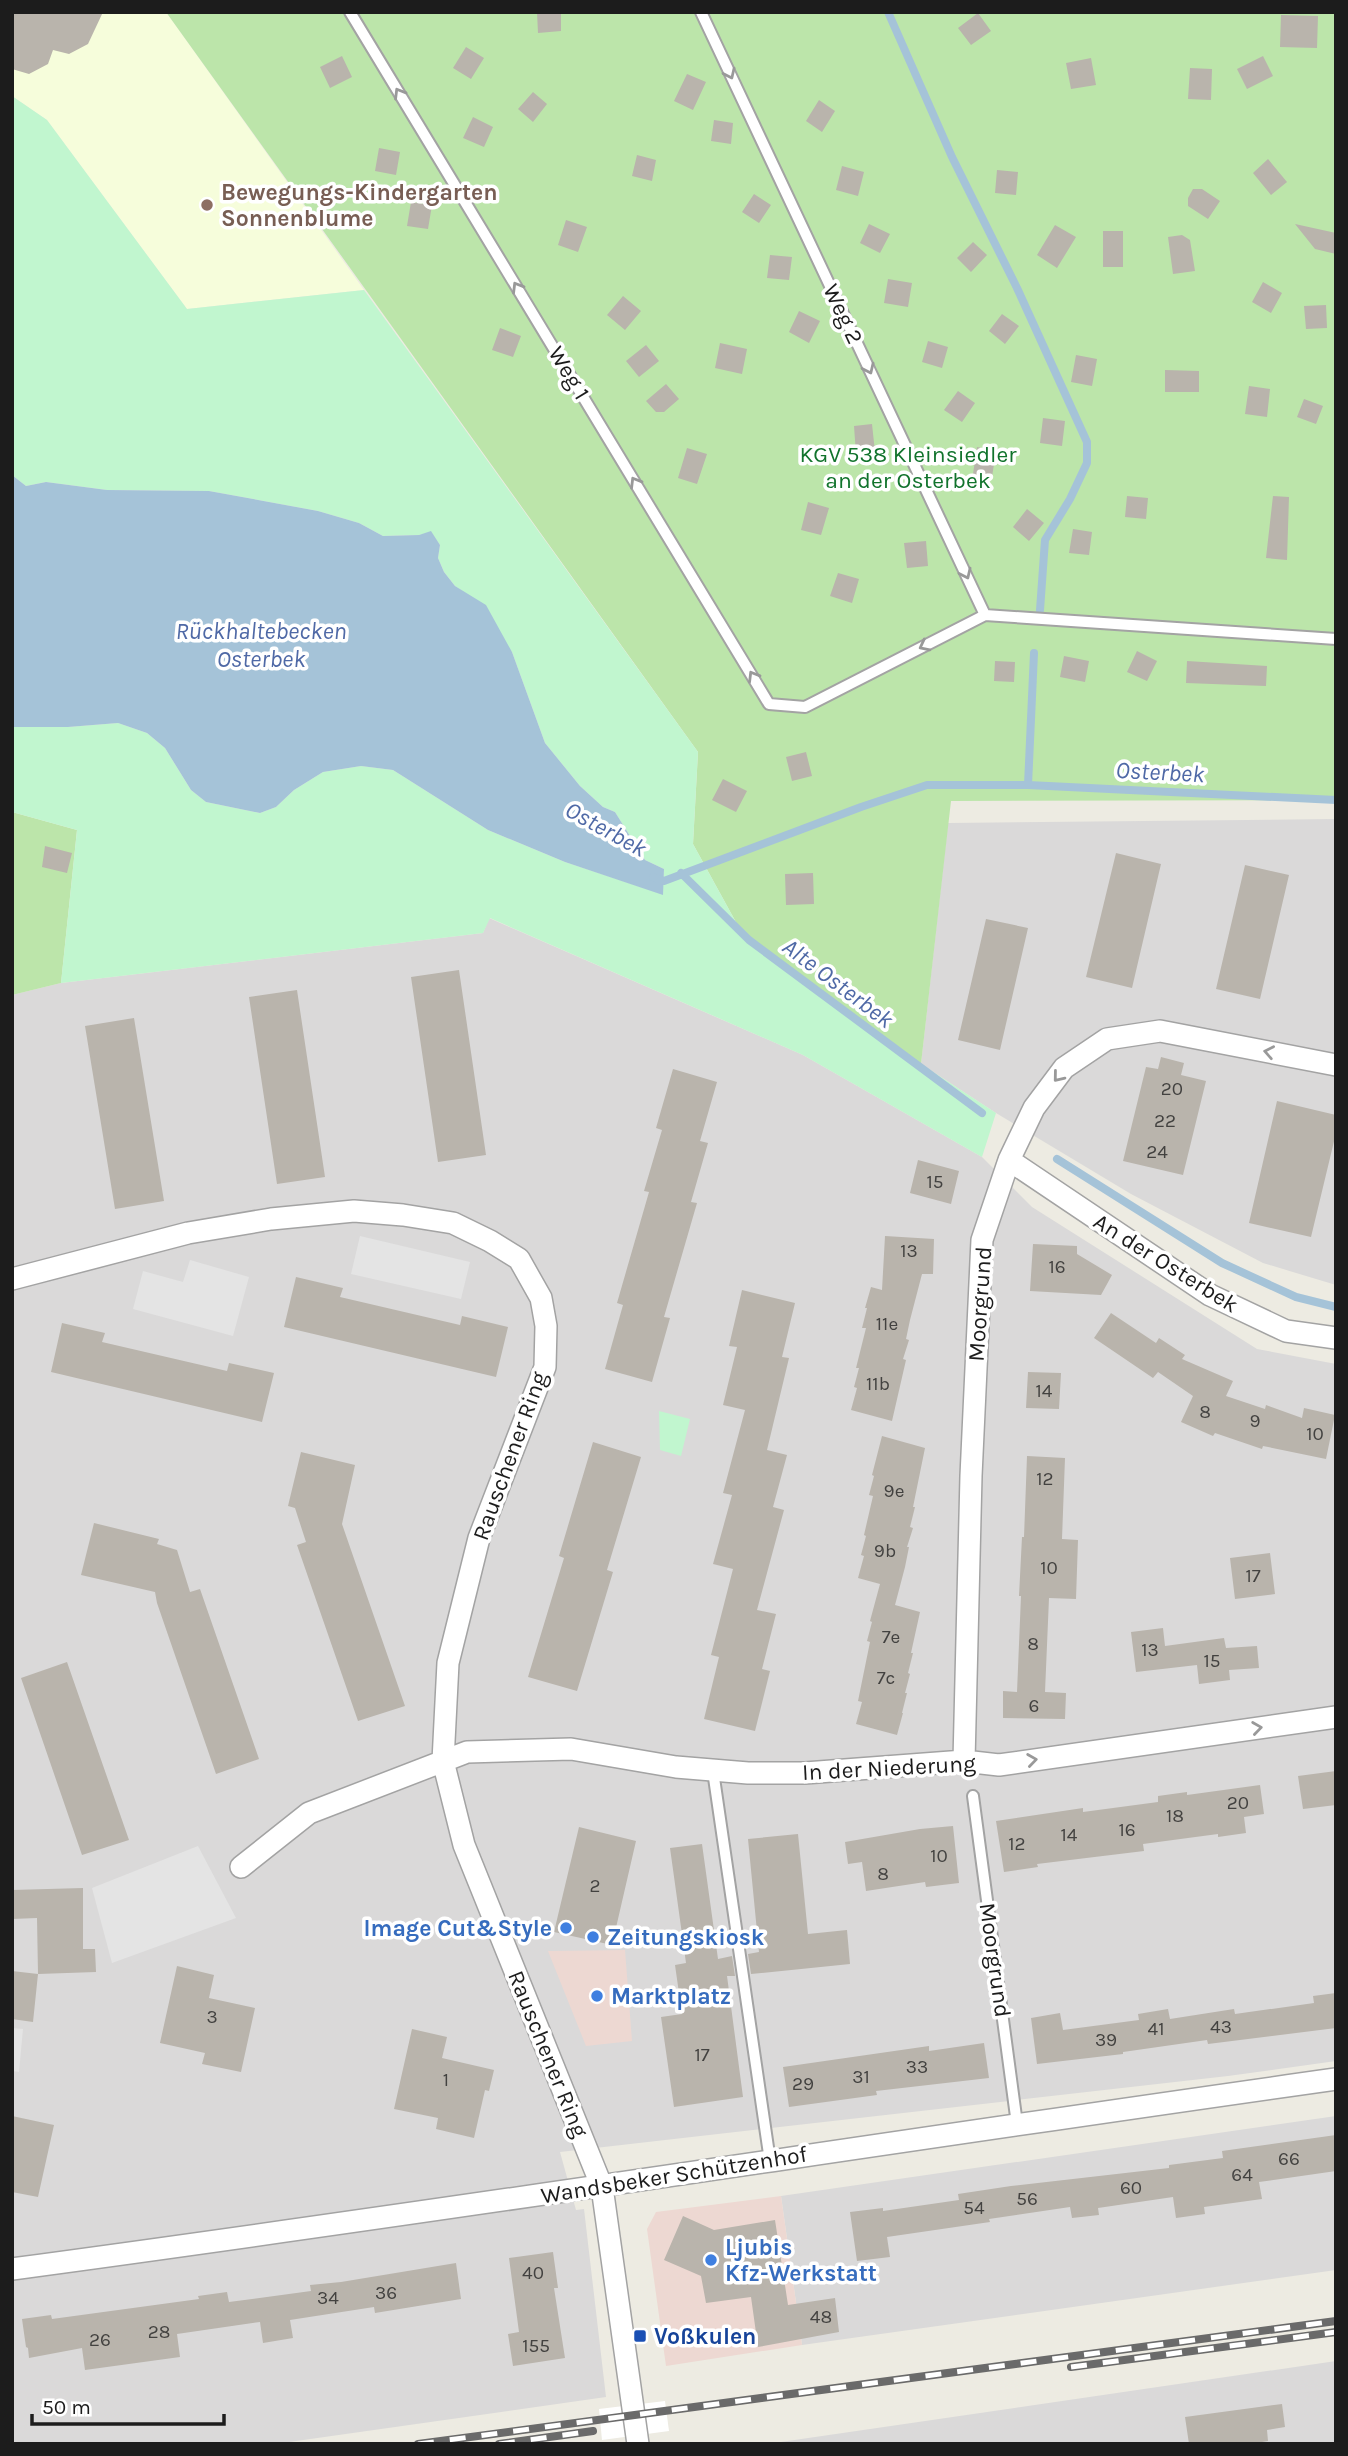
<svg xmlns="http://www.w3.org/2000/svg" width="1348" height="2456" viewBox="0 0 1348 2456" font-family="Karla,sans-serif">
<rect width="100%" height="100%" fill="#edebe2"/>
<path fill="#dad9d9" d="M1336,819V1285L1263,1263L1131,1194L996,1113L921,1064L948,823Z
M489,918L803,1055L982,1157L1032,1207L1257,1349L1336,1364V2061L1228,2076L560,2152L576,2210L584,2209L606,2397L275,2444H12V995L61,983L483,933Z
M1336,2116V2270L802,2345L781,2196Z
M1336,2361V2444H767Z"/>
<path fill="#edd8d2" d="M625,1950L632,2041L586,2046L548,1951Z
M781,2196L802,2345L666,2366L647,2229L656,2212Z"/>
<path fill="#f6fddb" d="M12,12H166L364,290L187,309L47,120L12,96Z"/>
<path fill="#bce5aa" d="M166,12H1336V800L951,801L921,1064L743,935L693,844L698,752Z
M12,812L77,830L61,983L12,995Z"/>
<path fill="#c1f6cf" d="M12,96L47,120L187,309L364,290L698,752L693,844L743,935L921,1064L996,1113L982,1157L803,1055L490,918L483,933L61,983L77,830L12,812V727H68L118,723L147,733L165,748L191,790L206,802L260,813L276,807L294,790L323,772L361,766L393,770L488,830L565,862L662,894L664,869L645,860L615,812L603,807L580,786L545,743L512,652L468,595L455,586L444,572L438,558L440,545L431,532L419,535L383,536L359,523L318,511L209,491L107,490L46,482L26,486L12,475Z
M659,1411L690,1419L681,1456L660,1450Z"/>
<path fill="#e4e4e4" d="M360,1236L470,1262L461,1299L351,1274Z
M190,1260L249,1277L233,1336L133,1309L143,1271L183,1282Z
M198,1846L236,1918L112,1963L92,1888Z
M12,2028L23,2029L19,2072L12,2071Z"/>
<path fill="#a5c3d8" d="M12,475L26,486L46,482L107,490L209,491L318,511L359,523L383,536L419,535L431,531L440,545L438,558L444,572L455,586L486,605L512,652L545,743L580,786L603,807L615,812L645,860L664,869L663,895L565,862L488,830L393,770L361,766L323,772L294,790L276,807L260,813L206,802L191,790L165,748L147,733L118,723L68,727H12Z"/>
<path fill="#fff" d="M665,2401L669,2431L602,2440L599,2409Z"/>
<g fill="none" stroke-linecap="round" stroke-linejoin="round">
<path stroke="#a5c3d8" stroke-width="8" d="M888,12L952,157L1017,288L1087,442V463L1070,499L1045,540L1040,610
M1028,785L1034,653
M681,873L749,940L982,1113
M653,877L664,881L861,807L927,785H1028L1336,800
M1057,1159L1222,1263L1296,1297L1336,1307"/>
</g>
<path fill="#b9b4ac" d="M12,12H103L88,44L69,54L53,50L48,64L29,74L12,69Z
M537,12H561V31L538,33Z
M978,13L991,31L971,45L958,28Z
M1281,15L1318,16L1317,48L1280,47Z
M466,47L484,58L471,79L453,68Z
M342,56L352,77L330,88L320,67Z
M1263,56L1273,76L1247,89L1237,69Z
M1091,58L1096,85L1071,89L1066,63Z
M1190,68L1212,69L1211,100L1188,99Z
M687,74L706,82L693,110L674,101Z
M533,92L547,104L533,122L518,109Z
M819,100L835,111L822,132L806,121Z
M473,117L493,127L484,147L463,138Z
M714,120L733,123L731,144L711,141Z
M379,148L400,152L396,175L375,171Z
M637,155L656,160L652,181L632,176Z
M1268,159L1287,182L1271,195L1253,173Z
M842,166L864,172L858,196L836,190Z
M997,170L1018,172L1016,195L995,193Z
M1193,189H1202L1220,201L1208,219L1188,206V198Z
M754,194L771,205L759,223L742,212Z
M411,202L432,205L428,229L407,226Z
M566,220L587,227L578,252L558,245Z
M869,224L890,234L880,253L860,243Z
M1295,224L1336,233V254L1315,249Z
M1055,225L1076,237L1057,268L1037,255Z
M1103,231H1123V267H1103Z
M1182,235L1190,240L1195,271L1173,274L1168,237Z
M973,242L987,255L971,272L957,258Z
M770,255L792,257L789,280L767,278Z
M888,279L912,283L908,307L884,303Z
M1263,282L1282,293L1271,313L1252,302Z
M623,296L641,311L625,330L607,315Z
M1326,305L1327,328L1306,329L1304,306Z
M799,311L820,321L809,343L789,332Z
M1002,314L1019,326L1005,344L989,331Z
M500,328L521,336L513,357L492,350Z
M928,341L948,347L942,368L922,362Z
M720,343L747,349L742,374L715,368Z
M646,345L659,361L639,377L626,361Z
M1076,355L1097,359L1092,386L1071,382Z
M1165,370L1199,371V392H1165Z
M666,384L679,399L664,412H656L646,401Z
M1249,386L1270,389L1267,417L1245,414Z
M958,391L975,403L962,422L944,410Z
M1304,399L1323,406L1316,424L1297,417Z
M1043,418L1065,421L1062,446L1040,443Z
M872,424L875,452L856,454L854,426Z
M977,447L996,451L992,477L973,474Z
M687,448L707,454L697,484L678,478Z
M1127,496L1148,498L1146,519L1125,517Z
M1273,496L1289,497L1287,560L1266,558Z
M808,502L829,508L821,535L801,530Z
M1027,509L1044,523L1029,541L1013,527Z
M1073,529L1092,532L1089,555L1069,553Z
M926,541L928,566L907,568L904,543Z
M838,573L859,579L852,603L830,596Z
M1137,651L1157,661L1147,681L1127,672Z
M1064,656L1089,661L1085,682L1060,677Z
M995,661L1015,662L1014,682L994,681Z
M1187,661L1267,666L1266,686L1186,683Z
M806,752L812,776L792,781L786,757Z
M723,779L747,791L736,812L712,800Z
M45,846L72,853L67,873L42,867Z
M1116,853L1161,864L1132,988L1086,977Z
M1245,865L1289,875L1260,999L1216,989Z
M813,873L814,904L786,905L785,874Z
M986,919L1028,928L1000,1050L958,1040Z
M459,970L486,1155L438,1162L411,977Z
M297,990L325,1177L277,1184L249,997Z
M134,1018L164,1201L115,1209L85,1026Z
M1161,1057L1184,1063L1181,1075L1206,1081L1183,1175L1123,1161L1146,1067L1158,1069Z
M673,1069L717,1082L700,1141L708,1143L691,1202L697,1203L664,1317L670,1318L652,1382L605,1369L623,1305L617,1303L649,1192L644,1191L662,1130L656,1128Z
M1277,1101L1336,1115V1133L1311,1237L1249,1223Z
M918,1160L959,1171L951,1204L910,1193Z
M885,1236L934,1239L933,1274H922L910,1320L906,1339L909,1340L903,1359L906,1360L892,1421L851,1410L857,1388L854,1387L859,1368H856L866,1328H862L867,1308H865L871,1287L882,1290Z
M1033,1244L1077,1246V1254L1112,1275L1101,1295L1030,1291Z
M296,1277L343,1288L340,1297L460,1325L462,1316L508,1327L496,1377L284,1327Z
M742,1290L795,1303L782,1357L789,1358L767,1450L787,1455L773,1507L784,1510L757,1610L776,1614L762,1669L770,1671L755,1731L704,1719L719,1657L711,1655L733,1569L713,1564L732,1495L723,1493L745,1410L723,1405L737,1347L729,1346Z
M1111,1313L1156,1343L1159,1338L1185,1355L1182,1359L1233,1381L1226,1396L1265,1409L1266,1405L1302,1418L1304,1408L1335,1415L1326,1459L1263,1446L1262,1449L1215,1433L1213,1436L1181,1422L1193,1396L1158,1372L1153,1378L1094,1338Z
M62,1323L105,1333L102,1342L227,1371L229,1363L274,1373L262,1422L51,1372Z
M1028,1372L1061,1373L1059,1409L1026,1408Z
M882,1436L925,1448L913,1507H915L910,1527L913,1528L907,1547H909L905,1567L895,1605L920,1612L911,1653H913L908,1673L910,1674L905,1693H907L902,1713H903L897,1735L856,1724L862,1702L858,1701L870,1642L867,1641L872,1622L870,1621L880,1584L858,1578L864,1556L861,1555L866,1536L864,1535L873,1496L869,1495L874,1476L872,1475Z
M593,1442L641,1457L607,1570L613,1572L577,1691L528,1677L564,1558L559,1556Z
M301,1452L355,1465L342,1524L405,1706L358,1721L297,1545L306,1542L295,1508L288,1506Z
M1027,1456L1065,1458L1062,1539L1078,1540L1076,1599L1049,1598L1045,1692L1066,1693L1065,1719L1003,1718V1691L1017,1692L1021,1596H1019L1022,1537H1024Z
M94,1523L159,1539L157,1544L177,1550L190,1592L200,1589L259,1759L216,1774L157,1603L155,1592L81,1575Z
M1270,1553L1275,1594L1235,1599L1230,1558Z
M1163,1628L1165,1646L1224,1638L1226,1648L1257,1646L1259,1668L1229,1670L1230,1680L1199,1684L1197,1665L1136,1672L1131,1632Z
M67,1662L129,1840L82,1855L21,1678Z
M1336,1771V1805L1303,1809L1298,1776Z
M1260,1785L1264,1814L1244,1817L1246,1833L1218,1837V1834L1143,1844L1144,1851L1037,1864L1038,1867L1004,1872L996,1821L1083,1808V1812L1158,1802V1796L1187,1792V1795Z
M953,1826L959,1883L926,1887L925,1882L866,1891L862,1862L848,1864L845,1842L920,1829Z
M579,1827L636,1841L612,1945L554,1932Z
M798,1834L808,1934L847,1930L850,1964L751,1974L748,1954L759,1952L748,1839Z
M702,1844L718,1959L732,1956L735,1976H727L743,2097L674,2107L661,2017L682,2014L675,1965L686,1963L670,1848Z
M83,1888V1949H95L96,1972L38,1974L37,1918L12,1919V1890Z
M177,1966L214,1975L209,1998L255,2008L241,2072L202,2064L205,2053L160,2043Z
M12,1971L38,1974L33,2022L12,2019Z
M1336,1993V2028L1208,2044L1207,2040L1123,2052V2054L1037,2064L1031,2018L1060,2013L1063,2030L1139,2020L1138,2014L1168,2009L1170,2019L1234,2009L1235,2014L1314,2003L1313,1996Z
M412,2029L447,2037L442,2058L494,2070L489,2091L485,2090L474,2138L436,2129L438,2118L394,2109Z
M984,2043L989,2078L876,2091L877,2095L789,2107L783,2067L929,2046V2051Z
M12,2116L54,2125L38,2197L12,2192Z
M1336,2135V2171L1259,2182L1262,2199L1204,2207L1205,2214L1176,2218L1173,2197L1098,2208L1099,2215L1072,2218L1070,2207L989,2219L990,2222L887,2237L890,2257L857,2261L850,2212L883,2208V2211L959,2200L958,2194L1011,2186L1169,2168V2165L1223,2158L1222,2151Z
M683,2216L714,2230L775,2220L788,2305L835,2298L839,2332L758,2347L751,2297L706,2303L701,2276L664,2260Z
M553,2252L558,2288H554L565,2358L513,2366L508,2334L519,2332L509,2258Z
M456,2263L461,2299L375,2313L374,2307L290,2320L293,2338L263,2343L260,2322L177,2334L180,2357L85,2370L82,2348L29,2358L28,2348L26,2347L22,2319L51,2315L52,2319L199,2299L198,2296L227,2292L229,2302L311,2291L310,2285L341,2282Z
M1282,2404L1285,2427L1267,2430L1268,2441L1250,2444H1189L1185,2417Z"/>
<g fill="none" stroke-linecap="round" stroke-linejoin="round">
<g stroke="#a3a3a3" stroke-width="14">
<path id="service" d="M350,12L769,704L805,707L985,615L1336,639
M701,12L985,615
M713,1771L770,2161
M973,1796L1017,2124"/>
</g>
<g stroke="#a3a3a3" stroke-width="24">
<path id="minor" d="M1009,1160L1210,1295L1286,1331L1336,1338
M12,1279L188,1233L271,1219L354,1211L403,1215L453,1223L490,1241L519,1259L541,1298L546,1326L545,1367L479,1538L448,1663L443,1761L464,1845L602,2187L638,2444
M964,1761L971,1476L982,1240L1009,1160L1034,1108L1064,1068L1107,1039L1160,1031L1336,1065
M241,1867L309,1813L467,1752L571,1749L676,1767L748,1773H805L964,1761L999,1765L1336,1717
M12,2269C454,2210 894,2141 1336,2079"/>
</g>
<use href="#service" stroke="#fff" stroke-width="10"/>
<use href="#minor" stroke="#fff" stroke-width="21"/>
<g stroke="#6a6a6a" stroke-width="8">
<path id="rail" d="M1071,2367L1336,2332
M418,2444L1336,2321
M499,2444L593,2431"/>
</g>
<use href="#rail" stroke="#fff" stroke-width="5" stroke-dasharray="16" stroke-linecap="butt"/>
</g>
<defs><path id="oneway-chevron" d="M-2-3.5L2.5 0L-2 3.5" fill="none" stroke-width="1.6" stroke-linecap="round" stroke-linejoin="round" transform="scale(1.75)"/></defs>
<g stroke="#999">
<use href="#oneway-chevron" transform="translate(730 74) rotate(65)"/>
<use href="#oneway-chevron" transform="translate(399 93) rotate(-121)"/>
<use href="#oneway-chevron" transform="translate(517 287) rotate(-121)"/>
<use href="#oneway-chevron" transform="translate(869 369) rotate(65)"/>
<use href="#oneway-chevron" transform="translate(635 482) rotate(-121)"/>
<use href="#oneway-chevron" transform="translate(966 574) rotate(65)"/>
<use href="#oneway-chevron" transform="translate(924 646) rotate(153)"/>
<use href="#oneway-chevron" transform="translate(753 676) rotate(-121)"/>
<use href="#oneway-chevron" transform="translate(1269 1052) rotate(-169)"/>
<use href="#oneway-chevron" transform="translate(1058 1077) rotate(129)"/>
<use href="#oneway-chevron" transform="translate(1257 1728) rotate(-8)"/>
<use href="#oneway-chevron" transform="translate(1032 1760) rotate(-8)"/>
</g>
<circle fill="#8d6e63" stroke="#fff" stroke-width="2.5" cx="207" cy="205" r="7"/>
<g fill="#3f7fe0" stroke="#fff" stroke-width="2.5">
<circle cx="566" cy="1928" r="7"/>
<circle cx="593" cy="1937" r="7"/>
<circle cx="597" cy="1996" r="7"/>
<circle cx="711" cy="2260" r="7"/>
</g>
<rect fill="#1a4fb4" stroke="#fff" stroke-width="2.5" x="633" y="2329" width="14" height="14" rx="3.5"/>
<g text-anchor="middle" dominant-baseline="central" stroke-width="7" stroke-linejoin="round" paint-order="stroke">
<g font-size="19" fill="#434240">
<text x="1172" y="1089">20</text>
<text x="1165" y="1121">22</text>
<text x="1157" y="1152">24</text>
<text x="935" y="1182">15</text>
<text x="909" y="1251">13</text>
<text x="1057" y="1267">16</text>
<text x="887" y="1324">11e</text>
<text x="878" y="1384">11b</text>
<text x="1044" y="1391">14</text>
<text x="1205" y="1412">8</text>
<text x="1255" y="1421">9</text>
<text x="1315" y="1434">10</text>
<text x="1045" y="1479">12</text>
<text x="894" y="1491">9e</text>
<text x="885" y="1551">9b</text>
<text x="1049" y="1568">10</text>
<text x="1253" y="1576">17</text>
<text x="891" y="1637">7e</text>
<text x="1033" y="1644">8</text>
<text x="1150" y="1650">13</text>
<text x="1212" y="1661">15</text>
<text x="886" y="1678">7c</text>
<text x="1034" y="1706">6</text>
<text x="1238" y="1803">20</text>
<text x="1175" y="1816">18</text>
<text x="1127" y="1830">16</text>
<text x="1069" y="1835">14</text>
<text x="1017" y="1844">12</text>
<text x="939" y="1856">10</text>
<text x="883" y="1874">8</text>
<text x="595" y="1886">2</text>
<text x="212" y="2017">3</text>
<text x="1221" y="2027">43</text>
<text x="1156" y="2029">41</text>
<text x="1106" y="2040">39</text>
<text x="702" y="2055">17</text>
<text x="917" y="2067">33</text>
<text x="861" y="2077">31</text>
<text x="446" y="2080">1</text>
<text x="803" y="2084">29</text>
<text x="1289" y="2159">66</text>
<text x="1242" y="2175">64</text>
<text x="1131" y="2188">60</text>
<text x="1027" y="2199">56</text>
<text x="974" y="2208">54</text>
<text x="533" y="2273">40</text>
<text x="386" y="2293">36</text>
<text x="328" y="2298">34</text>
<text x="821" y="2317">48</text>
<text x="159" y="2332">28</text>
<text x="100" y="2340">26</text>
<text x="536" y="2346">155</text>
</g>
<g font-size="23" font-weight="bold" fill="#785e54" stroke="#fff" text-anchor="start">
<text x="221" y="192">Bewegungs-Kindergarten<tspan x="221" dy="26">Sonnenblume</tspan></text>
</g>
<g font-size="23" fill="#1c1c1c" stroke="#fff">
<text transform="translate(843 314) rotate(65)">Weg 2</text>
<text transform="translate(569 373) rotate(59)">Weg 1</text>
<text transform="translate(1166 1263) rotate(32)">An der Osterbek</text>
<text transform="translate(980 1304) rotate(-86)">Moorgrund</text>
<text transform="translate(510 1456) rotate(-70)">Rauschener Ring</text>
<text transform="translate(889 1768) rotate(-3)">In der Niederung</text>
<text transform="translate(995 1960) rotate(82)">Moorgrund</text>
<text transform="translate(548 2054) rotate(68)">Rauschener Ring</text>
<text transform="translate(674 2175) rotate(-9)">Wandsbeker Schützenhof</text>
</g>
<g font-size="23" fill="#11732c" stroke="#fff">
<text x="908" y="454">KGV 538 Kleinsiedler<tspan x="908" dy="26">an der Osterbek</tspan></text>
</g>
<g font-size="23" font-weight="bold" fill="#366cbe" stroke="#fff" text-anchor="start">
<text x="552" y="1928" text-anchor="end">Image Cut&amp;Style</text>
<text x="607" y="1937">Zeitungskiosk</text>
<text x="611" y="1996">Marktplatz</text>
<text x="725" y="2247">Ljubis<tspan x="725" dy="26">Kfz-Werkstatt</tspan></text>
</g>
<g font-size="23" font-weight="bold" fill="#164399" stroke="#fff" text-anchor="start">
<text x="654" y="2336">Voßkulen</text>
</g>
<g font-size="24" font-style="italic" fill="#4f69a6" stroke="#fff">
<text x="261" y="631">Rückhaltebecken<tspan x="261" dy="28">Osterbek</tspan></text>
<text transform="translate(1160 772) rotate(3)">Osterbek</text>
<text transform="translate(606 829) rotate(29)">Osterbek</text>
<text transform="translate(838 983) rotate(37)">Alte Osterbek</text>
</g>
</g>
<rect width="1348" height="2456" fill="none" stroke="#1c1c1c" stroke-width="28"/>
<path d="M32 2414v10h192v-10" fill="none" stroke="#1c1c1c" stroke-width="3.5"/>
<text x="42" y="2414" font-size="21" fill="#1c1c1c" stroke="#ffffff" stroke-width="5" paint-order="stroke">50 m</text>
</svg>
